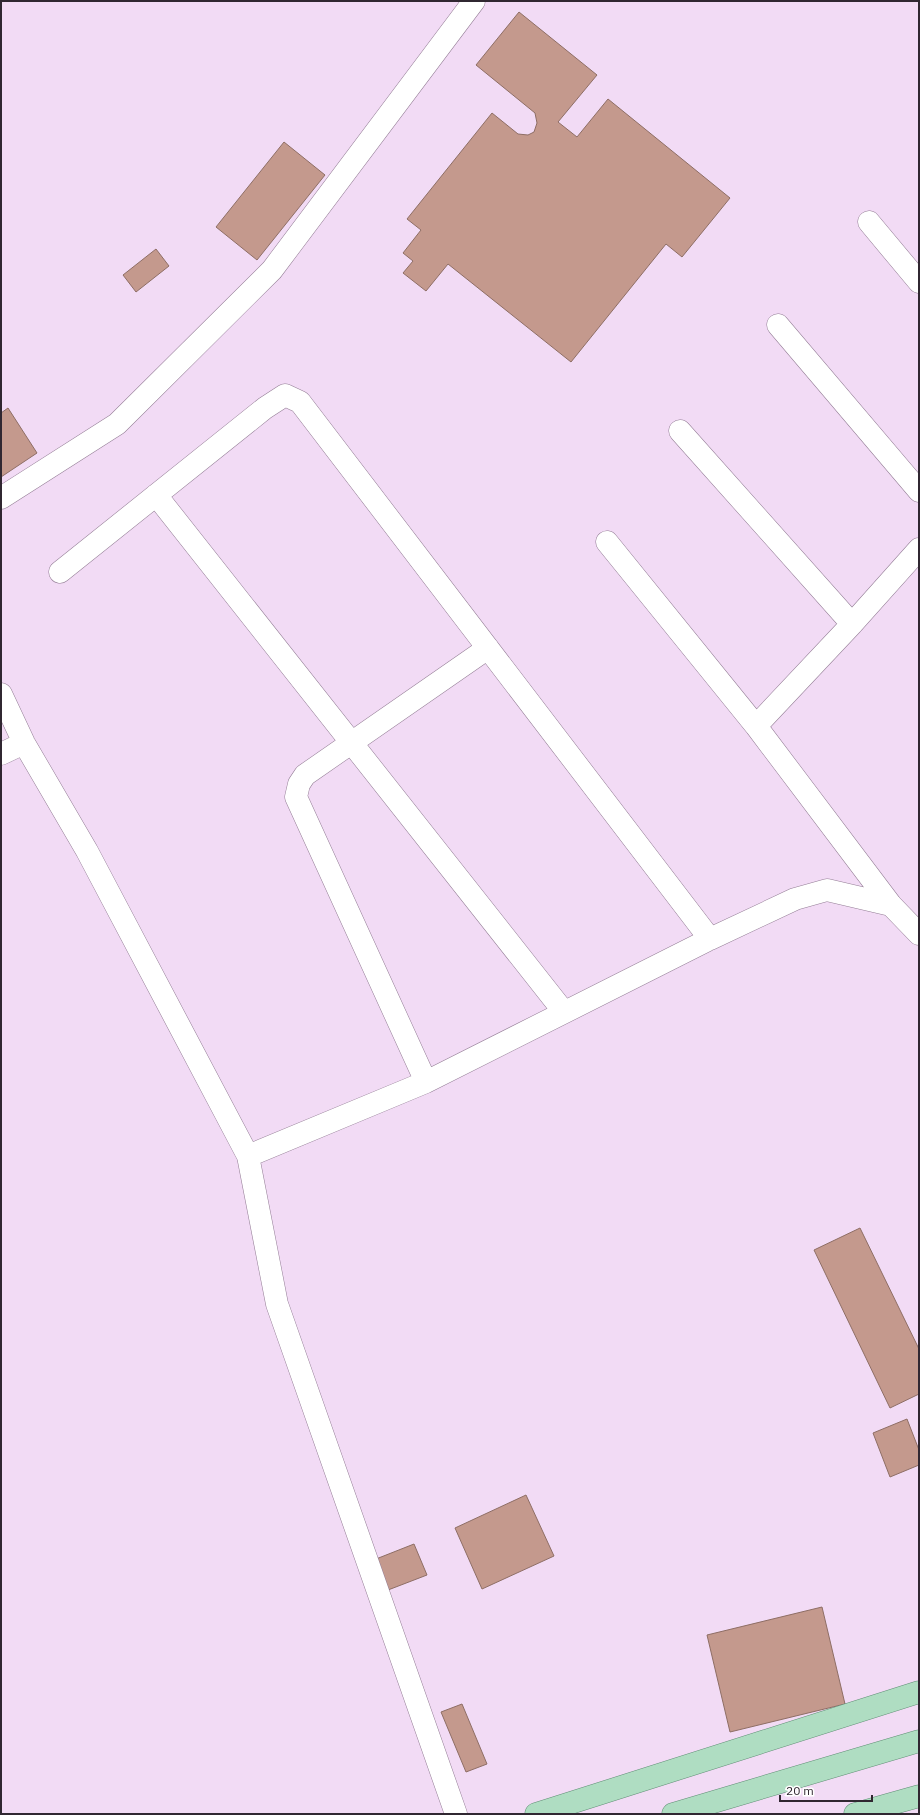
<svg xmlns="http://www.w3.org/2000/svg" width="920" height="1815" viewBox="0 0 920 1815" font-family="'IBM Plex Sans',sans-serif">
<rect width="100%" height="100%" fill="#f2dbf5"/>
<path fill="#c4998d" stroke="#8e6e65" d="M519,12L597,75L558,122L577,137L608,99L730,198L682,257L666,244L571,362L448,264L426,291L403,273L413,261L403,253L421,230L407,219L492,113L518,134L528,135L534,132L537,123L535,113L476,65Z
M284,142L325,175L257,260L216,227Z
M156,249L169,266L136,292L123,275Z
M8,408L37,453L1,477V413Z
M860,1228L919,1349V1394L890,1408L814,1250Z
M907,1419L919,1450V1465L890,1477L873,1433Z
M526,1495L554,1556L482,1589L455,1528Z
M414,1544L427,1575L388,1590L376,1559Z
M822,1607L845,1704L730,1732L707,1635Z
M462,1704L487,1764L466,1772L441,1712Z"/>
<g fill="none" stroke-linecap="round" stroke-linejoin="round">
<g stroke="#947e96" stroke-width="23">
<path id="minor" d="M869,222L919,282
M778,325L919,491
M680,431L852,624
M156,495L564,1012
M1,498L117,424L272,270L474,1
M607,542L756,726L891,905L919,934
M60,572L265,408L285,395L300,402L710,939
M1,694L24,743L87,851L248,1156L277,1304L456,1814
M756,726L852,624L919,549
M1,754L24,743
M426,1082L296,797L299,784L305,775L488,648
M248,1156L426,1082L710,939L795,899L827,890L891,905"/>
</g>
<g stroke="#608e75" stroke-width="23">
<path id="primary" d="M536,1814L919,1692
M673,1814L919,1741
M855,1814L919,1796"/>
</g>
<use href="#minor" stroke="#fff" stroke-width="22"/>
<use href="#primary" stroke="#afddc2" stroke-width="22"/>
</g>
<rect width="920" height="1815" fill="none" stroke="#302731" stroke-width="4"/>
<path d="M780 1795v6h92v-6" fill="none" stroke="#302731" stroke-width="2"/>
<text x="786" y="1795" font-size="12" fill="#302731" stroke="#ffffff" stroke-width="3" paint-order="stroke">20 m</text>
</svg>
